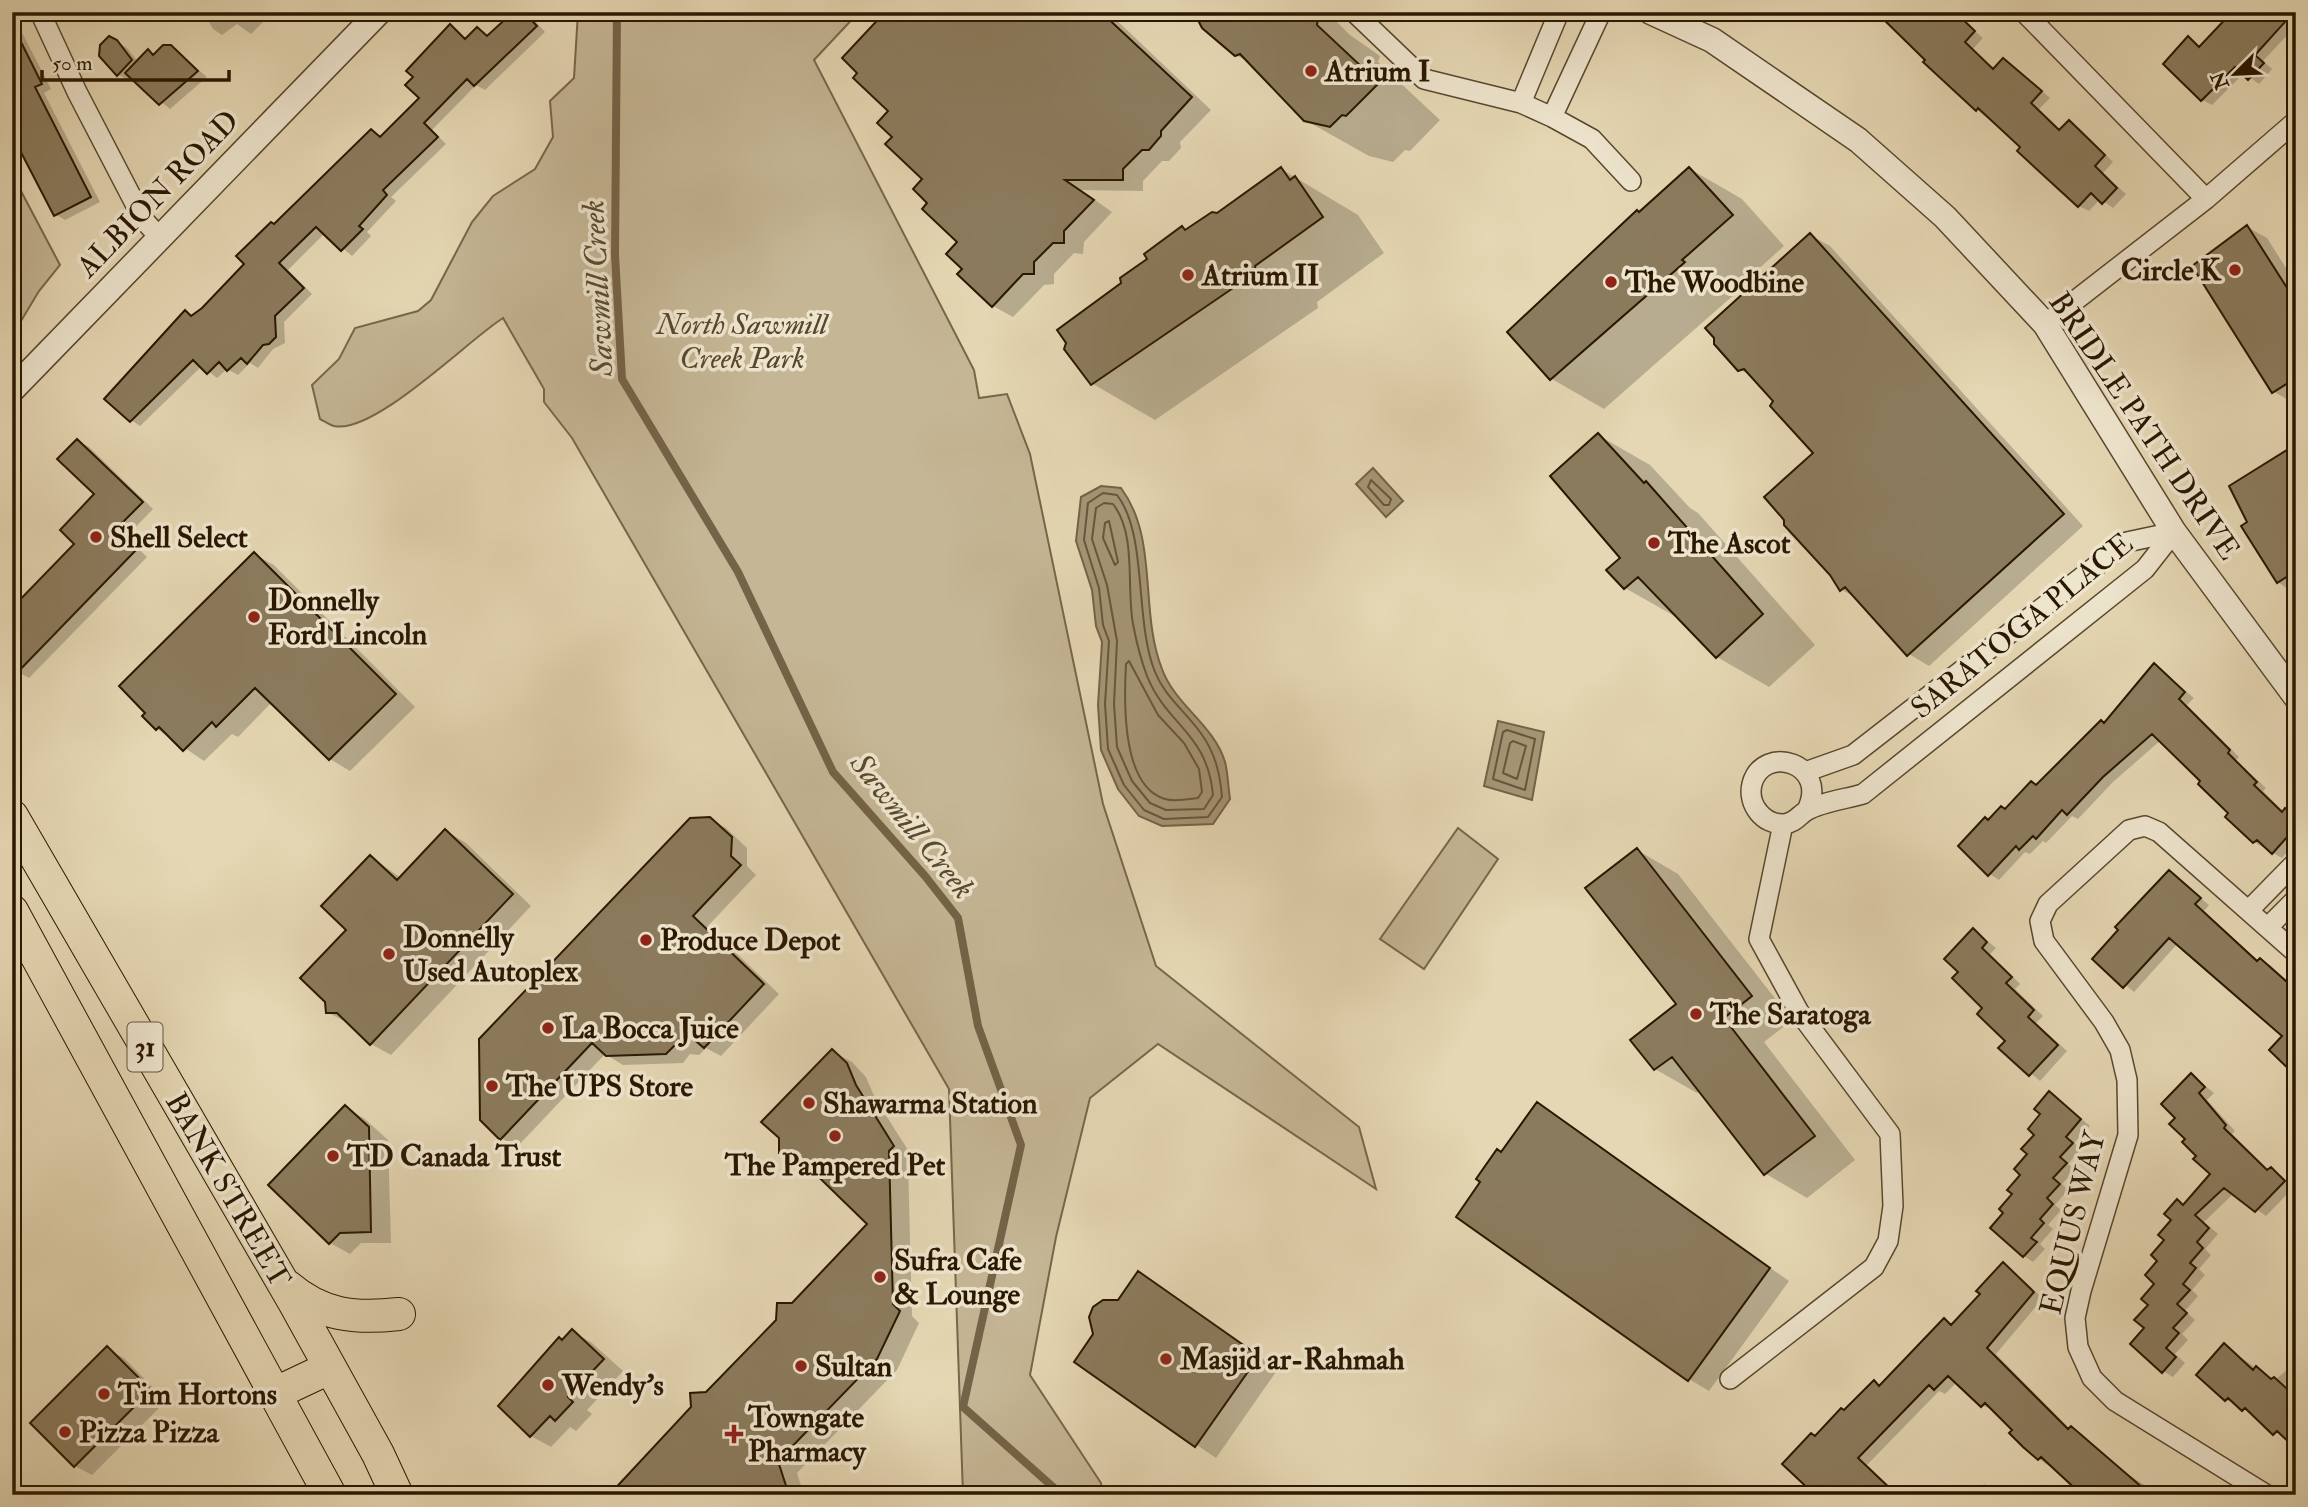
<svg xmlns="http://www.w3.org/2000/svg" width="2308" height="1507" viewBox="0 0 2308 1507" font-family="'IM FELL Double Pica',serif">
<rect width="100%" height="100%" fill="#e5d7b3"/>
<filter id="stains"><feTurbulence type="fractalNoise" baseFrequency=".00286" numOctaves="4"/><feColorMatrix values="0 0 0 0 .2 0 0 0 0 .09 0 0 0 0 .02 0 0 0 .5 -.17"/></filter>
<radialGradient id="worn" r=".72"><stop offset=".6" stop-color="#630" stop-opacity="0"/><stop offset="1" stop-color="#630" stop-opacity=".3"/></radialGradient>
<path fill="#c5b695" stroke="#78664a" stroke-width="2" d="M578,12H859L814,60L974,370L979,398L1007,394L1030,454L1103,804L1156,966L1359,1127L1376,1189L1158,1044L1090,1098L1056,1237L1030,1375L1101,1483L1102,1495H963L949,1089L572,438L544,402V389L503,318C468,340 374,435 334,426C330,425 324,421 320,419L312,385L339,359L355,328L418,311L431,300L472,222L493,196L535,169L553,137L550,101L574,78Z
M12,174L60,265L39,291L12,336Z
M1458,828L1498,859L1424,969L1380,939Z"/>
<path fill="#a59676" stroke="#746347" stroke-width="2" d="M1373,468L1403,501L1386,517L1356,484Z
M1101,486L1121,488C1159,539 1139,611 1162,669C1175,705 1214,725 1225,762C1228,773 1228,787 1230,799L1213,824L1162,826L1139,816L1118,789L1101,750L1098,705L1102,642L1096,626L1092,590L1076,541L1081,497Z
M1498,721L1544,732L1532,800L1484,786Z"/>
<path fill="#0003" d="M203,12H287L280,20L270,15L251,34L237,24L222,35L213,29Z
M515,12H545L535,21L545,32L485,90L476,85L432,130L446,144L391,197L396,201L367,232L371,236L352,256L325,233L288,270L312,294L284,322L285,343L273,349L258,368L250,363L238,375L227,369L217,378L202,366L140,426L131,420L185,312L193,317L203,309L247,264L275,226L371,131L382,137L421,98L450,27L468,40L478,29L489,37Z
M887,12H1108L1211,110L1180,142L1181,148L1169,161H1162L1143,181V191L1081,190L1112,212L1084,242L1083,254L1074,253L1054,274V284L1044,285L1013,317L993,306L964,269L959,242L930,203L924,179L894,137L890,111Z
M1196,12H1327L1350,35L1380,56L1378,62L1440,120L1410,151L1405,150L1393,162L1369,156L1305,120L1252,64L1236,55Z
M1874,12H1952L1983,38L1973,49L1995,70L2004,60L2013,66L2050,98L2039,109L2061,130L2069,123L2079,128L2113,162L2103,173L2126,194L2113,208L2100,199L2089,211L2079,206L2019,150L2022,147L1977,110L1928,60Z
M2110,12H2125L2119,18Z
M2242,12H2296V33L2292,30L2263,61L2272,69L2259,84L2244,73L2212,105L2202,100L2188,38L2201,47Z
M12,13L51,89L44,93L100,202L65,220L55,214L12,131Z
M110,38L127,48L138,62L148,51L155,56L170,46L207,77L170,109L131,77L128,80L119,75L100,56Z
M1281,169L1358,215L1384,253L1317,302L1318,308L1155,420L1093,384L1123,284L1182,228L1187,231L1218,215Z
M1690,169L1742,199L1784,246L1734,291L1736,293L1604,409L1552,379L1509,332Z
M2247,227L2267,238L2296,284V401L2293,403L2273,391Z
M1810,235L1830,246L2083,526L1929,666L1909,654L1860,600L1842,590L1832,574L1815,453L1755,378L1739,369Z
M1598,435L1650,465L1690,508L1698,513L1815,645L1769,687L1717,657L1678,618L1625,588L1609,570L1623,558Z
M77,441L89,447L153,509L126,537L147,557L29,678L18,672L12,662L77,544L96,494Z
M2287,452L2296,457V595L2278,582L2249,522Z
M254,554L274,565L415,707L350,771L330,759L272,702L238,737L232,734L204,761L157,729L148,713Z
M2155,665L2194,698L2187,705L2239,757L2236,760L2266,788L2263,791L2284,812L2296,817V843L2282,858L2254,842L2203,781L2161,740L2113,782L2078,819L2072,816L2046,843L2043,841L2030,854L2025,852L1999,880L1990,874L1989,822L2037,787L2105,725Z
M709,819L726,828L747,848V866L756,875L708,926L779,994L721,1056L706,1048L699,1055L690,1054L683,1063L623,1065L605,1054L517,1147L501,1138Z
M446,831L466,843L531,906L391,1055L371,1044L350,1024L327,1012L371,857L401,878Z
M1637,850L1678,874L1792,1020L1764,1042L1855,1160L1807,1198L1766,1174L1700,1090L1697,1093L1655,1069L1632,1040L1678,1004Z
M2169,872L2209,905L2204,911L2259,962L2270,965L2296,989V1074L2285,1036L2178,943L2134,992L2094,959Z
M1974,930L1996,948L1990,954L2020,984L2015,989L2043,1016L2036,1023L2067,1051L2040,1081L2001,1048L2007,1041L1960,972Z
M832,1051L852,1062L866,1077L875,1098L913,1158L908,1162L912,1316L919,1323L897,1370L797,1473L804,1495H611L870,1224L807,1163H801L781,1152Z
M2191,1075L2214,1093L2207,1100L2235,1131L2232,1134L2270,1171L2281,1175L2294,1187L2266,1216L2234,1193L2204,1222L2218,1234L2205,1249L2211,1255L2199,1269L2205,1275L2192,1290L2198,1296L2185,1311L2195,1320L2182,1334L2188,1340L2175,1354L2185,1363L2173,1377L2163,1371L2147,1328L2160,1261L2177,1202L2184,1206L2212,1174L2187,1139L2177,1117Z
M2050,1093L2090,1126L2074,1143L2081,1149L2068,1164L2075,1169L2062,1184L2068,1190L2055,1205L2061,1210L2048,1225L2053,1229L2040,1244L2045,1249L2033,1262L2024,1256L2006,1213L2023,1175Z
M1537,1104L1789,1281L1709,1391L1689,1379L1502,1154Z
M345,1107L365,1119L388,1140L391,1243H361L350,1254L330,1243Z
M2003,1264L2043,1298L1996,1354L2070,1429L2081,1433L2113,1464L2159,1495H2091L2039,1459L2012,1433L2015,1430L1993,1409L1982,1406L1957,1382L1945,1394L1939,1391L1867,1465L1899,1495H1837L1816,1438L1874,1383L1881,1387L1944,1320L1953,1325L1982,1294Z
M1138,1273L1278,1369L1216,1458L1076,1362Z
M572,1331L592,1343L623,1371L587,1410L592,1414L576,1431L570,1427L551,1447L531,1436L500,1406Z
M2225,1346L2274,1381L2296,1362V1446L2237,1404L2226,1400L2199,1375Z
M107,1349L124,1358L166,1401L92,1475L75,1466Z
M1984,1484L1993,1489L1999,1495H1974Z"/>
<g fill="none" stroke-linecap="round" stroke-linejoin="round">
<path stroke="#68563b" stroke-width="2" d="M1371,480L1391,499L1389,505H1384L1368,487Z
M1103,493L1117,495C1148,535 1134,620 1155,672C1165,697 1185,711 1200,732C1215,752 1220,773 1222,797L1208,817L1164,819L1144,810L1124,785L1108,749L1105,704L1109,641L1103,625L1099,588L1084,540L1088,503Z
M1104,503L1113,504C1137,535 1126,586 1133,624C1136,640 1141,660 1147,676C1167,726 1207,732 1213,795L1204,809L1166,810L1150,803L1132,781L1117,747L1114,704L1117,641L1107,585L1092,539L1096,508Z
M1109,521L1118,562L1115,565L1103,538L1105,523Z
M1129,661L1158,715L1184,743L1199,769L1202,792L1198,798C1189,799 1175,802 1165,799C1121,786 1124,699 1126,664Z
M1507,730L1535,739L1525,790L1493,779L1503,732Z
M1513,741L1526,746L1517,779L1503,773L1510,743Z"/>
<path stroke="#746347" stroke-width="8" d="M617,12L615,255L622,379L738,572L833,772L925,876L958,918L978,1026L1021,1145L963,1407L1062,1495"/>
</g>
<path fill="#8b7b5d" stroke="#2a1700" stroke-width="2" d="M513,12H524L537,26L474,86L467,79L424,123L438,137L383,190L387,195L359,226L363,229L341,251L316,227L279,263L304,288L275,316L276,337L269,344L263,345L247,364L241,358L227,371L219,362L207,374L193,360L130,422L104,399L185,310L191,316L202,308L244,264L236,256L271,222L274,224L371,129L380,137L419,98L405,85L413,77L406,71L450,24L465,39L477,27L487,36Z
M885,12H1101L1192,97L1161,131V136L1149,150H1142L1123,169V180H1065L1094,200L1064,231V243H1053L1034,262V274H1023L992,307L957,274L962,269L946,254L957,242L922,209L927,203L913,189L922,179L885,144L892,137L877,123L888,111L853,78L857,73L842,58Z
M1194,12H1311L1318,18L1317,25L1379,83L1346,116L1342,115L1330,127L1304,121L1240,54L1235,56L1202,28Z
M1876,12H1955L1975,31L1965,42L1993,69L2003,58L2042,91L2031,103L2059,130L2069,120L2105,155L2095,166L2117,188L2102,204L2091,193L2078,207L2017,151L2020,147L1978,108L1976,111L1923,62L1925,60Z
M2232,12H2294L2255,55L2264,63L2248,80L2235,67L2201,101L2163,64L2188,36L2199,47Z
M12,24L42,84L35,87L91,197L54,216L12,135Z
M109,36L117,40L132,60L117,76L99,56L100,45Z
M163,45H171L198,71L159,105L125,73L148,49L153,55Z
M1281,167L1290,180L1295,176L1323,217L1255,266L1256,272L1239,284L1091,385L1064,349L1066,343L1057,330L1121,283L1120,278L1147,259L1144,254L1182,226L1185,230L1212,212L1217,213Z
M1689,167L1733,215L1682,260L1685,262L1550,380L1507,332L1637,210L1639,212Z
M2247,225L2296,302V378L2272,393L2192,266Z
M1810,233L2064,514L1907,656L1845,587L1840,591L1830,575L1784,525V520L1764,497L1813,453L1770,406L1773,401L1744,369L1738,371L1714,344V338L1705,328Z
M1598,433L1644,483L1646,481L1763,614L1716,658L1638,577L1624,589L1606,570L1620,558L1550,476Z
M77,439L143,502L116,529L137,549L12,678V608L74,544L60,530L94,494L57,459Z
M2287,450L2296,465V571L2277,583L2241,526L2247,522L2229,486Z
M254,552L396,694L329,760L255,688L216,727L212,722L183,751L159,727L156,730L142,716L145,713L119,686Z
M2154,663L2185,692L2179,699L2230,750L2228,753L2257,782L2254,785L2282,812L2285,808L2296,818V827L2272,854L2257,840L2253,843L2225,817L2228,813L2198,784L2200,781L2152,734L2103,777L2067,815L2062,810L2036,839L2033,836L2019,850L2016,846L1988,876L1958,846L1985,817L1988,820L2001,806L2005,809L2031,781L2036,785L2101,720L2104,723Z
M710,817L732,837L731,856L741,865L693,916L764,984L704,1048L691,1037L682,1046H674L666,1054L606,1056L592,1043L500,1140L480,1120L479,1039L690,818Z
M445,829L513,894L370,1045L337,1013H326L325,1002L300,978L346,930L321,906L370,855L397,880Z
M1637,848L1752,996L1724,1018L1815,1136L1764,1175L1672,1057L1654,1070L1630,1040L1676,1004L1585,888Z
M2169,870L2201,898L2195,904L2257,961L2260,958L2296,990V1076L2269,1050L2282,1036L2169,938L2123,988L2092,959L2118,930L2115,927Z
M1973,928L1987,942L1982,948L2012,977L2006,983L2034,1010L2028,1017L2058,1045L2029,1076L1998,1048L2005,1041L1977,1014L1982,1008L1952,978L1958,972L1944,959Z
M832,1049L847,1063L856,1085L894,1146L889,1151L893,1304L900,1311L877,1359L778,1461L789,1495H609L691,1407L690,1393L706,1392L776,1320L777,1303H792L867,1224L793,1152L779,1153V1138L761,1122Z
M2191,1073L2205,1087L2199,1093L2226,1125L2224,1128L2267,1170L2271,1167L2285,1181L2255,1212L2224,1188L2195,1215L2209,1228L2197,1242L2203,1248L2190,1263L2196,1268L2183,1284L2190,1290L2177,1304L2187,1313L2173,1328L2179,1333L2166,1348L2176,1357L2162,1373L2130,1344L2144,1328L2134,1320L2148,1305L2141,1299L2154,1284L2145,1275L2157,1261L2151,1255L2164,1240L2158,1235L2171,1220L2164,1214L2177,1199L2183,1205L2210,1174L2193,1159L2196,1156L2182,1142L2185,1139L2169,1124L2175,1118L2161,1104Z
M2049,1091L2081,1119L2066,1137L2073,1143L2060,1157L2067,1163L2053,1178L2060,1184L2047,1198L2053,1204L2040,1219L2044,1223L2031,1238L2037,1242L2023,1257L1990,1228L2003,1213L1999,1209L2012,1194L2007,1190L2020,1175L2014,1169L2027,1154L2021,1149L2034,1135L2028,1129L2040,1114L2034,1109Z
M1537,1102L1770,1268L1688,1381L1456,1217L1480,1182L1476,1179L1497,1149L1501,1152Z
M345,1105L369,1127L371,1232L340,1233L329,1244L268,1185Z
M2003,1262L2034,1292L1987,1348L2068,1429L2071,1426L2151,1495H2082L2041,1457L2038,1460L2023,1447L2009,1433L2012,1430L1985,1403L1981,1407L1948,1376L1934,1390L1929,1385L1858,1458L1897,1495H1815L1782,1464L1811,1433L1815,1436L1841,1408L1844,1410L1874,1380L1879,1386L1944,1318L1951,1325L1980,1294L1976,1291Z
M1138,1271L1259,1356L1195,1447L1074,1362L1093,1334L1089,1317L1093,1307L1103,1300H1118Z
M572,1329L604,1359L568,1397L573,1402L555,1421L550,1416L530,1437L498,1406L559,1337L562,1340Z
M2224,1343L2253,1370L2256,1366L2271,1379L2274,1377L2296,1397V1449L2277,1431L2273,1435L2245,1408L2242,1411L2228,1398L2225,1401L2196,1375Z
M107,1346L151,1390L74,1467L30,1423Z"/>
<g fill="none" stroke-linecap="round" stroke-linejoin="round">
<g stroke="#59472d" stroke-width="22">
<path id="minor" d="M40,12L77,92L143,219L159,237
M1354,12L1424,79L1521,103L1552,117L1592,139L1631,181
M2024,12L2206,199
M1521,103L1559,12
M1552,117L1601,12
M2045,324L2206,199L2296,121
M1805,772L1853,755L2127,542L2174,532
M1807,810C1830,763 1763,743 1752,784C1747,804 1763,825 1784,824C1795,823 1798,816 1806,811C1821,802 1846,799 1863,794L2145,569L2174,532
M2249,910L2296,862
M2268,927L2296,899
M1730,1379L1874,1267L1888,1241L1893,1206L1890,1134L1799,1012L1759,939L1783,824
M2267,1495L2115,1401L2092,1378L2078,1347L2075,1318L2081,1291L2128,1135L2127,1080L2120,1050L2104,1022L2044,941L2040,921L2048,904L2129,830L2145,826L2159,832L2296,953"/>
</g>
<g stroke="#59472d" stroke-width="27">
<path id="tertiary" d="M1651,12L1712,40L1858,140L1945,217L2045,324L2174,532L2296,697
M12,390L379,12"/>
</g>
<g stroke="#2a1700" stroke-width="34">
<path id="primary" d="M12,816L294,1302L378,1454L397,1495
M12,911L330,1495
M287,1286C322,1316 355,1319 399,1314
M276,1393L329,1368"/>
</g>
<use href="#minor" stroke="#eee5ce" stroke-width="19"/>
<use href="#tertiary" stroke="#eee5ce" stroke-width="24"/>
<use href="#primary" stroke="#e5d7b3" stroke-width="32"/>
</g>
<g fill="#8f2418" stroke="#eee5ce" stroke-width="2.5">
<circle cx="1311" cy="71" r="7"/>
<circle cx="2235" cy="270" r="7"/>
<circle cx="1188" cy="275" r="7"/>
<circle cx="1611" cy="282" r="7"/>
<circle cx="96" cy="537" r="7"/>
<circle cx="1654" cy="543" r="7"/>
<circle cx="254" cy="617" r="7"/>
<circle cx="646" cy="940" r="7"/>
<circle cx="389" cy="954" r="7"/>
<circle cx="1696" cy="1014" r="7"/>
<circle cx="548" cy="1028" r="7"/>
<circle cx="492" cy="1086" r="7"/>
<circle cx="809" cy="1103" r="7"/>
<circle cx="835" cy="1136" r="7"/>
<circle cx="333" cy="1156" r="7"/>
<circle cx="880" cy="1277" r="7"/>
<circle cx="1166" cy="1359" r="7"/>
<circle cx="801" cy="1366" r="7"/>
<circle cx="548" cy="1385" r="7"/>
<circle cx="104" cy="1394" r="7"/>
<circle cx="65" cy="1432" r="7"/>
<path d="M730.5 1423.5h7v7h7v7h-7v7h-7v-7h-7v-7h7z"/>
</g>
<g text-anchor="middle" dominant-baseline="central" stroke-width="7" stroke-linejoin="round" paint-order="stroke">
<rect fill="#eee5ce" stroke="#65553e" stroke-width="2" x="127.5" y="1022.5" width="35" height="49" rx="5"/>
<g font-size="28" font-weight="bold" fill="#2a1700">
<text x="145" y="1047">31</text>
</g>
<g font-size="30" font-weight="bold" fill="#2a1700" stroke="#eee5ce" text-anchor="start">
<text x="1325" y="71">Atrium I</text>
<text x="2221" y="270" text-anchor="end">Circle K</text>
<text x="1202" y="275">Atrium II</text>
<text x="1625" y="282">The Woodbine</text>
<text x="110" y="537">Shell Select</text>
<text x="1668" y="543">The Ascot</text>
<text x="268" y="600">Donnelly<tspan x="268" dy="34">Ford Lincoln</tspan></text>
<text x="403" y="937">Donnelly<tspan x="403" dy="34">Used Autoplex</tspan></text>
<text x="660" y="940">Produce Depot</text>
<text x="1710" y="1014">The Saratoga</text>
<text x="562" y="1028">La Bocca Juice</text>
<text x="506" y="1086">The UPS Store</text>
<text x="823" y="1103">Shawarma Station</text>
<text x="347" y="1156">TD Canada Trust</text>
<text x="835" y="1165" text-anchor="middle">The Pampered Pet</text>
<text x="894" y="1260">Sufra Cafe<tspan x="894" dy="34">&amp; Lounge</tspan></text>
<text x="1180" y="1359">Masjid ar-Rahmah</text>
<text x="815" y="1366">Sultan</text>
<text x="562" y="1385">Wendy's</text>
<text x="118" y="1394">Tim Hortons</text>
<text x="748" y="1417">Towngate<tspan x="748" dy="34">Pharmacy</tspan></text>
<text x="79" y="1432">Pizza Pizza</text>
</g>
<g font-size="30" fill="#2a1700" stroke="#eee5ce">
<text transform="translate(158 194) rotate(-46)">ALBION ROAD</text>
<text transform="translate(2144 426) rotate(56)">BRIDLE PATH DRIVE</text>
<text transform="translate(2022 626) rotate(-39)">SARATOGA PLACE</text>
<text transform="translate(228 1190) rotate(60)">BANK STREET</text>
<text transform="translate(2073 1223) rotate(-76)">EQUUS WAY</text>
</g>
<g font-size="30" font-style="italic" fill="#58472d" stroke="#eee5ce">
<text x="742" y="324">North Sawmill<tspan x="742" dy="34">Creek Park</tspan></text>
</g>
<g font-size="32" font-style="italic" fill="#5b4a2f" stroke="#eee5ce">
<text transform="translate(598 288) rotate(-93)">Sawmill Creek</text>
<text transform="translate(912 826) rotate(51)">Sawmill Creek</text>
</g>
</g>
<rect width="2308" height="1507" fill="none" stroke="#e5d7b3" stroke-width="42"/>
<rect x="14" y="14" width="2280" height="1479" fill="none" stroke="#2a1700" stroke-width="3.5"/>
<rect x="21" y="21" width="2266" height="1465" fill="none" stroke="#2a1700" stroke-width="2"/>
<g transform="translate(2235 74) rotate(246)" stroke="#eee5ce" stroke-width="5" paint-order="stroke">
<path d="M0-5L12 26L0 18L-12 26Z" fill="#2a1700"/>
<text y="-10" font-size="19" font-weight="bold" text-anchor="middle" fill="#2a1700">N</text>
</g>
<path d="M42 70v10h187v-10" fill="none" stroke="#2a1700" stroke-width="3.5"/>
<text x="52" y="70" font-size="21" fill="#2a1700" stroke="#eee5ce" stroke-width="5" paint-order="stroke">50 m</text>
<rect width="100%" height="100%" filter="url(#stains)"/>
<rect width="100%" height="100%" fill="url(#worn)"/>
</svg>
